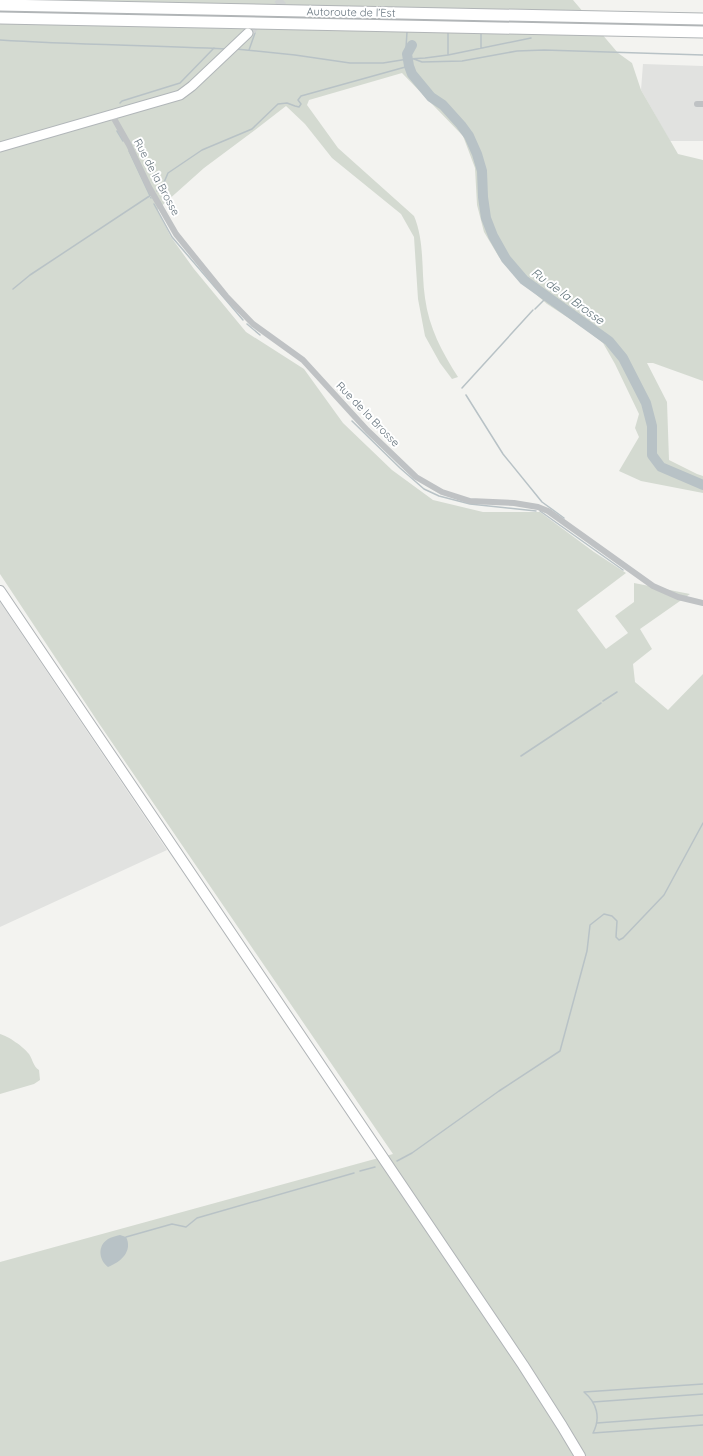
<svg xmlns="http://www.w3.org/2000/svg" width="703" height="1456" viewBox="0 0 703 1456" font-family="Quicksand,sans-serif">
<rect width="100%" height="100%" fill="#f3f3f0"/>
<path fill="#e1e2e0" d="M643,64L703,66V141H670L641,90Z
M0,602L167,850L0,927Z"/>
<path fill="#d4dad1" d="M0,0H573L618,53L632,63L641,90L678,154L703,160V381L653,363H647L667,402L669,460L697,474L703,476V493L641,481L619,471L639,437L635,428L639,414L615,364L603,343L584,328L547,304L516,277L499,257L484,232L477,205L475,168L463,136L402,73L309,100L307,105L338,148L414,216C425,242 421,271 425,298C429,328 442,352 458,377L452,379L440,363L425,336L418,299L414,237L401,214L332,158L305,124L286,106L255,130L204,168L157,210L171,237L194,269L246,332L304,369L343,423L392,470L433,500L483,512H540L594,552L626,573L577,610L606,649L628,633L615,616L634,602V583L690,594L640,629L652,649L633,664L635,682L668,710L703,674V1456H0V1262L393,1154L98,722L0,574Z
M0,1034C8,1036 24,1047 29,1054C33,1060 33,1066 39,1070L40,1080L34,1084L0,1094Z"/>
<path fill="#b8c2c6" d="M120,1235L126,1237C133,1251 121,1262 108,1267C99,1260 97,1246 108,1239C111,1237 116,1236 120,1235Z"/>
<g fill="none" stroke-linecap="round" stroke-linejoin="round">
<path stroke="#b8c2c6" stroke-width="1.5" d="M407,32L406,48L410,49
M448,33V55
M481,34V48
M0,40C75,45 151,45 226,49
M236,49L295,55L350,63H383L408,59L425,58L448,55L531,38
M249,50L255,33
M414,59L422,62L462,61L517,51L544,50L703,55
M120,103L122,101L180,83L214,48
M117,131L123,141
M129,151L151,198
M157,191L162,187L168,173L202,150L252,129L278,104L287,103L295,106L299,107L301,104L298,100L301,96L409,66
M154,204L172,237L243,320
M13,289L30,275L151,195
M535,309L548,296
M247,324L260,335
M462,388L533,310
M466,395L503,454L542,502L564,518
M352,421L400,468L424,489L439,496L470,504L536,511
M540,511L623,570
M603,701L617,692
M521,756L601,703
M397,1161L412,1153L499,1091L560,1051L587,951L590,925L604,914L612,916L617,921L616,937L619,940L623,938L664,895L703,823
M360,1171L375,1167
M126,1237L172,1224L186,1227L197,1218L354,1173
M703,1384L584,1392C597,1403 601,1418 593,1433L703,1425
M593,1402L703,1394
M597,1423L703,1415"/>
<path stroke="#b8c2c6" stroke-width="10" d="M412,45L407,54L409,66L412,74L431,97L443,105L461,125L469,136L477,154L482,171L483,197L486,218L493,236L506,259L524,280L609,341L623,358L646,403L652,426V455L661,467L703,485"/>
<path stroke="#d0d3d3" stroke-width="9" stroke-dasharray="9 4.5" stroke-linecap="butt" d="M248,33L283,0"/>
<g stroke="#b1b6b9" stroke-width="11">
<path id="secondary" d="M0,147L180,95L192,86L248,33"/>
</g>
<g stroke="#b0b4b7" stroke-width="12">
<path id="primary" d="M0,591L523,1365L562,1426L580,1456"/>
</g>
<g stroke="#b1b5b7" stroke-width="13">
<path id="highway" d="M0,5L703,19
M0,18L703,32"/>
</g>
<path stroke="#bfc2c4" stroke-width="6" d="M697,104H703
M112,115L129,145L149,187L176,234L226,296L253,324L303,360L367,430L416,477L442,492L470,501L514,503L538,507L548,511L653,586L678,597L703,603"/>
<use href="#secondary" stroke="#fff" stroke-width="9"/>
<use href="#primary" stroke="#fff" stroke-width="10"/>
<use href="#highway" stroke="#fff" stroke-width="11"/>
</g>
<g text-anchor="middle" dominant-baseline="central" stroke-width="4" stroke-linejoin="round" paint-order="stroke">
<g font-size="11" fill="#65737d" stroke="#fff">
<text transform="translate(351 12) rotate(1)">Autoroute de l’Est</text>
<text transform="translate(157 177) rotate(62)">Rue de la Brosse</text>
<text transform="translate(368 414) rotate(46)">Rue de la Brosse</text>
</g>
<g font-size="12" font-style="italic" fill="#61747b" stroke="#fff">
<text transform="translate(568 296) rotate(36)">Ru de la Brosse</text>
</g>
</g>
</svg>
